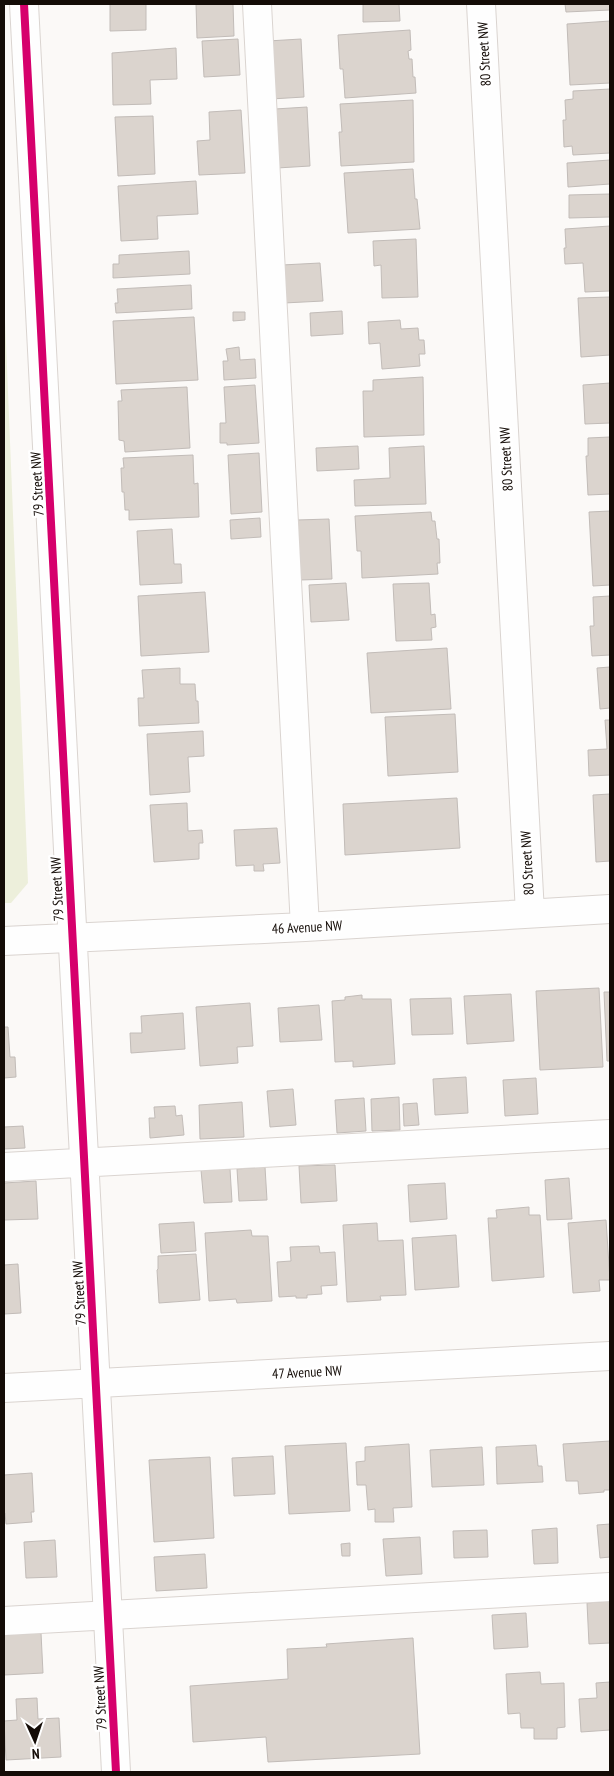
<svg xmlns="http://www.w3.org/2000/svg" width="614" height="1776" viewBox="0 0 614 1776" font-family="'PT Sans Narrow',sans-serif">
<rect width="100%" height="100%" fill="#fbf9f7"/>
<path fill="#edefdb" d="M4,294L28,883L11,903H4Z"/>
<path fill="#dbd4ce" stroke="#c2bcb8" d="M110,4H146V30L110,31Z
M196,4H233L234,36L197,38Z
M363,4H399L400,21L363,22Z
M565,4H610V10L566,12Z
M610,21V83L570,85L567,24Z
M410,30L411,50L408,51L409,59H412L413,77H415L416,93L345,98L343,69H340L338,35Z
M238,39L240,75L204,77L202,41Z
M301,39L304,97L271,99L268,41Z
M176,48L177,79L150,80L151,104L113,105L112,53Z
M610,89V153L573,155L572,146L564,147L563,120H566L565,100L573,99V91Z
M413,100L414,162L341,166L339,132H342L340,104Z
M307,107L310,166L277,168L275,109Z
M241,110L245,173L199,175L197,141L210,140L209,112Z
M153,116L155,174L118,176L115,117Z
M610,160V184L568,187L567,163Z
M413,169L415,199H417L420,229L348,233L344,173Z
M196,181L198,214L157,216L158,239L121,241L118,186Z
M610,194V217L569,218V195Z
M610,226V291L585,292L583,263L565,264L564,248H566L565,229Z
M416,239L418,297L382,298L381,265L374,266L373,241Z
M189,251L190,274L113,278V264H119V255Z
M320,263L323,301L284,303L282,265Z
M191,285L192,309L116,313L115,303H118L117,289Z
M610,297V355L581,357L578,298Z
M342,311L343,334L311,336L310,313Z
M233,312H245V320L233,321Z
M194,317L198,380L116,384L113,321Z
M400,320L401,329L418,328L419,340H424L425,354H419L420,366L382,369L380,343L369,344L368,322Z
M239,347L240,360L255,359L256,378L224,380L223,361H228L226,349Z
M423,377L424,435L364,437L363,391H373V380Z
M610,383V423L585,424L583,385Z
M255,385L259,443L227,445V443H220V423H226L224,387Z
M187,387L190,448L125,452L124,441L119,440L118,401H122L121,390Z
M610,437V494L588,495L586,456H588V438Z
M358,446L359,469L317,471L316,448Z
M424,446L426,504L355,506L354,480L390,478L389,448Z
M259,453L262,512L231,514L228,455Z
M193,455L194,484L198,483L199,517L129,520V510H125L124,492H122L121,468H124L123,458Z
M610,511V585L593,586L589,512Z
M431,512L432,521H435L437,539H439L440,563H437L438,574L362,578L361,551H357L355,516Z
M260,518L261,537L231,539L230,520Z
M329,519L332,579L300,580L297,520Z
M172,529L174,564H181L182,583L140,585L137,531Z
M346,583L349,620L311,622L309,585Z
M429,583L431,615L435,614L436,627L431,628L432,640L396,641L393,584Z
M205,592L209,652L141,656L138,596Z
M610,596V655L592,656L590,626H594L593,597Z
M447,648L451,709L371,713L367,653Z
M610,667V708L600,709L597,668Z
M180,668V684H195L196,701H198L199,723L139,726L138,698H144L142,670Z
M455,714L458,772L388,776L385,717Z
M605,720H610V775L589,776L588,750L607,749Z
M203,731L204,756L188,757L190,792L150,795L147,734Z
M610,794V861L596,862L593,795Z
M457,798L460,848L345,855L343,804Z
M187,803L188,831L202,830L203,843H199V859L154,862L150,805Z
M277,828L280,863L263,864L264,871H254V865L236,866L234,830Z
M599,988L603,1067L540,1070L536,991Z
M604,992H610V1061H607Z
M511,994L514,1041L467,1044L464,996Z
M362,995V999H391L395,1064L353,1067V1061L335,1062L332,1001L345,1000V997Z
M451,998L453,1034L412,1035L410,999Z
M250,1003L253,1046L237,1047L238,1063L200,1066L196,1007Z
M319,1005L322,1040L280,1042L278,1008Z
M183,1013L185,1049L131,1053L130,1033H142L141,1016Z
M4,1027H8L10,1057H15L16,1077L4,1078Z
M466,1077L468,1113L435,1115L433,1079Z
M536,1078L538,1114L505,1116L503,1080Z
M293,1089L296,1125L270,1127L267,1091Z
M399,1097L400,1130L372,1131L371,1099Z
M364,1098L366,1131L337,1133L335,1100Z
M242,1102L244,1137L200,1139L199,1105Z
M417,1103L419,1125L404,1126L403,1104Z
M175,1106L176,1116L182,1115L184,1135L150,1138L149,1118H155L154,1107Z
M23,1126L25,1148L4,1149V1127Z
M335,1165L337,1201L301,1203L299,1166Z
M265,1167L267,1200L239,1201L237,1169Z
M230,1169L232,1202L204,1203L201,1170Z
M569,1178L572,1219L547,1220L545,1180Z
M36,1181L38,1219L4,1220V1183Z
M445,1183L447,1219L410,1222L408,1185Z
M529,1207V1215H540L544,1277L492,1281L488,1218H497L496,1210Z
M606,1220L610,1280H599L600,1291L573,1293L568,1223Z
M194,1222L196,1251L161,1253L159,1224Z
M377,1223L378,1241L403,1240L406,1295L380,1296L381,1300L347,1302L343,1225Z
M251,1230L252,1236H268L272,1301L237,1303L236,1299L209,1301L205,1233Z
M456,1235L459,1287L415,1290L412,1238Z
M319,1246L320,1253L335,1252L337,1285L321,1286L322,1294L307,1295V1298H296V1296L279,1297L277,1262L291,1261L290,1247Z
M196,1254L200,1300L159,1303L157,1270L158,1269V1256Z
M18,1264L21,1313L4,1314V1265Z
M610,1441V1490H604V1492L579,1494L578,1481H566L563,1444Z
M346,1443L350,1511L289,1514L285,1446Z
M409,1444L412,1507L393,1508L394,1522H375V1509L368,1510L366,1485H357L356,1462L365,1461V1447Z
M536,1445L538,1466H542L543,1482L497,1484L496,1447Z
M482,1447L484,1485L432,1487L430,1450Z
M273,1456L275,1494L234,1496L232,1458Z
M210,1457L214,1538L154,1542L149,1460Z
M32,1473L34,1512H31L32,1522L6,1524L5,1513H4V1475Z
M610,1524V1557L600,1558L597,1525Z
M557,1528L558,1563L534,1564L532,1530Z
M487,1530L488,1557L454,1558L453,1531Z
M420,1537L422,1574L386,1576L383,1539Z
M55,1540L57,1577L26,1578L24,1542Z
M350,1543V1556H342L341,1544Z
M205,1554L207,1588L156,1591L154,1557Z
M610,1601V1643L589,1644L587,1603Z
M526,1613L528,1647L494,1649L492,1615Z
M41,1633L43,1673L4,1675V1635Z
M413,1638L420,1754L268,1762L266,1737L193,1742L190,1686L288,1679L287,1649L327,1647L326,1644Z
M540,1672L541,1684L564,1683L565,1727L557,1728V1739H534V1728H521L520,1713L508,1714L506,1674Z
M610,1682V1730L581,1732L579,1699L597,1698L596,1683Z
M37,1698L38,1719L59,1718L61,1757L6,1760L4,1721L17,1720L16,1699Z"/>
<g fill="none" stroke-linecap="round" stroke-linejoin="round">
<g stroke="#dad4d0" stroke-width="30">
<path id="minor" d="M24,4L116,1772
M257,4L305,927
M481,4L530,913
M4,941L305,927L610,909
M4,1167L610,1134
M4,1388L610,1356
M4,1621L610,1587"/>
</g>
<use href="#minor" stroke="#fefefe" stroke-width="28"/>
<g stroke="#fff" stroke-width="11">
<path id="cycleway" d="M24,4L116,1772"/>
</g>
<use href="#cycleway" stroke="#d6006c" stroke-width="8"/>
</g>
<g text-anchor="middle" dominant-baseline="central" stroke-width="5" stroke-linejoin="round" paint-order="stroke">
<g font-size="14" fill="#140c07" stroke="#fff">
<text transform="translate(484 54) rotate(-93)">80 Street NW</text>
<text transform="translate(506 459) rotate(-93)">80 Street NW</text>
<text transform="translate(37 484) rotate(-93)">79 Street NW</text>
<text transform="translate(527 863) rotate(-93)">80 Street NW</text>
<text transform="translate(57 889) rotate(-93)">79 Street NW</text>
<text transform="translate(307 927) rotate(-3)">46 Avenue NW</text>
<text transform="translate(79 1293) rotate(-93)">79 Street NW</text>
<text transform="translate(307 1372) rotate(-3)">47 Avenue NW</text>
<text transform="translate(100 1698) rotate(-93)">79 Street NW</text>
</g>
</g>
<rect width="614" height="1776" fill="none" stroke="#140c07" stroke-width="10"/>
<g transform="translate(35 1741) rotate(177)" stroke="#ffffff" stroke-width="4" paint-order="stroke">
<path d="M0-4L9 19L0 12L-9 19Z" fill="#140c07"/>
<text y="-8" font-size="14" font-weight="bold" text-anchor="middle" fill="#140c07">N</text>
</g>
</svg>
